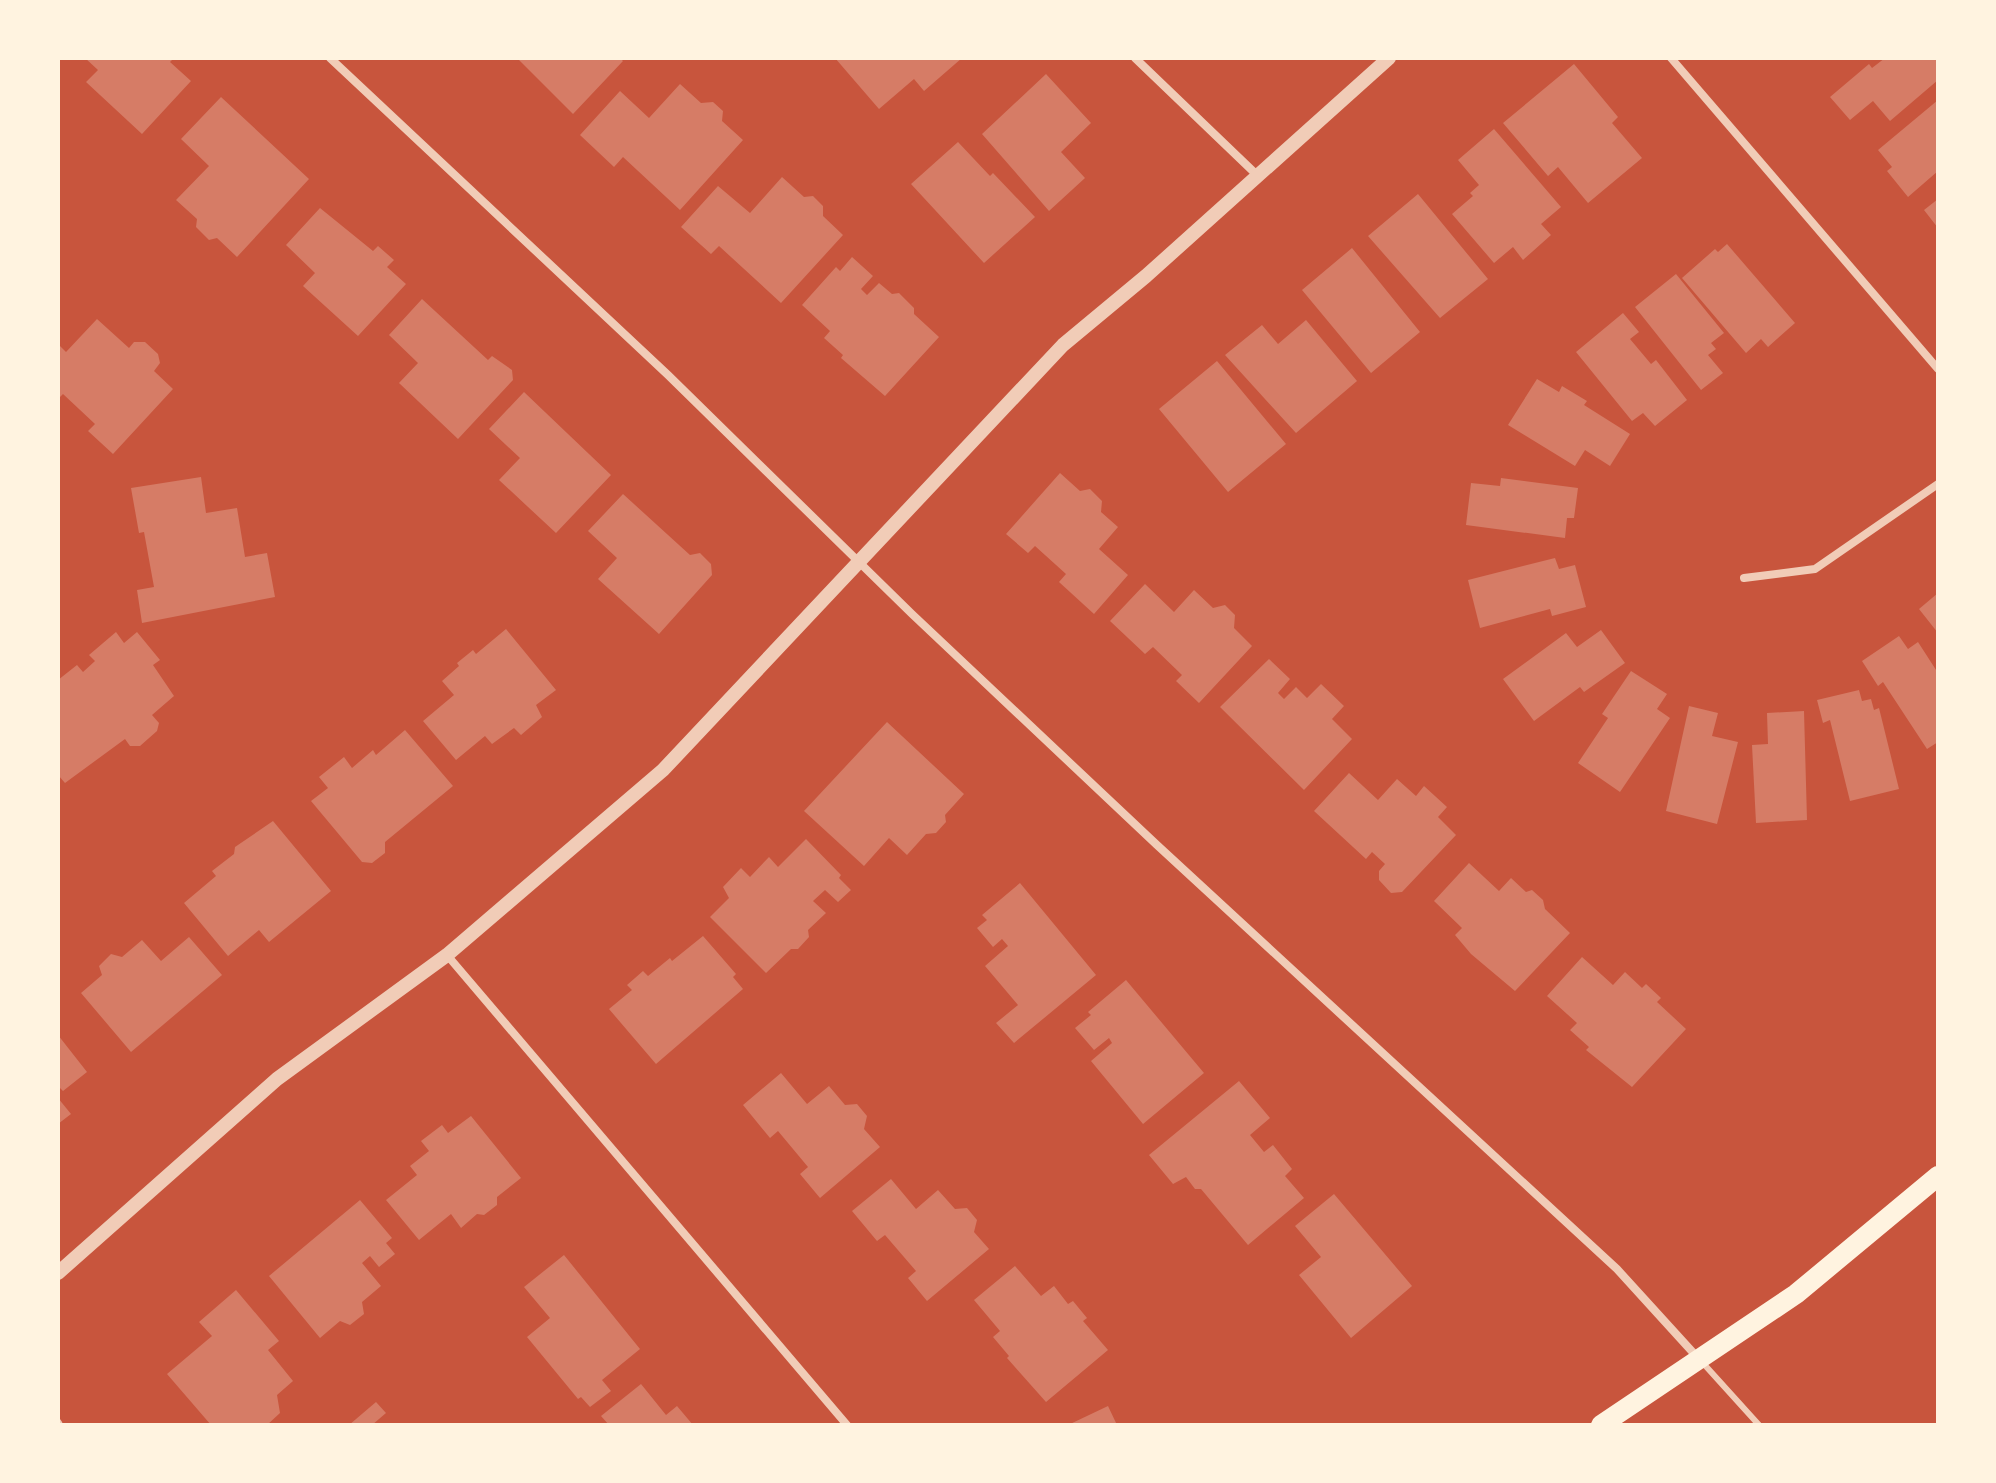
<svg xmlns="http://www.w3.org/2000/svg" width="1996" height="1483" viewBox="0 0 1996 1483" font-family="'PT Serif',serif">
<rect width="100%" height="100%" fill="#c8553d"/>
<path fill="#d67c66" d="M85,58H174L170,62L191,81L142,134L86,82L98,70Z
M517,58H620L623,61L573,114Z
M835,58H962L924,91L914,79L879,109Z
M1885,58H1938V80L1890,121L1873,101L1850,120L1830,97L1869,64L1872,68Z
M1574,64L1618,117L1612,123L1642,158L1588,203L1558,167L1548,176L1503,123Z
M1046,74L1091,123L1061,152L1085,178L1049,211L982,134Z
M680,84L701,103L713,102L723,111L722,121L743,140L680,210L623,157L614,167L580,135L620,91L649,118Z
M221,97L309,179L237,257L217,238L209,240L196,227L197,219L176,200L209,166L181,139Z
M1938,100V171L1908,197L1887,171L1892,167L1878,150Z
M1494,129L1561,207L1541,224L1551,235L1523,260L1513,247L1494,263L1452,214L1473,196L1470,193L1479,185L1458,160Z
M958,142L990,176L993,173L1035,217L984,263L911,184Z
M782,177L804,197L813,196L823,206V216L843,235L781,303L719,246L711,254L681,227L718,186L750,213Z
M1418,194L1488,279L1440,318L1368,236Z
M1938,199V228L1924,210Z
M320,208L373,251L378,246L394,260L387,267L406,284L358,336L303,286L315,273L286,245Z
M1727,244L1795,323L1768,347L1761,339L1746,353L1682,278L1715,249L1718,252Z
M1352,248L1420,332L1371,373L1302,290Z
M852,257L873,276L861,289L867,295L879,283L892,294L899,293L914,308V314L939,337L885,396L841,358L843,355L824,338L830,331L802,305L836,267L840,271Z
M1676,274L1724,333L1711,343L1716,349L1708,355L1723,373L1701,390L1635,307Z
M422,299L488,360L492,356L512,370L513,380L458,439L399,383L418,363L389,335Z
M1623,313L1639,332L1630,339L1651,364L1656,360L1687,400L1655,426L1643,413L1632,421L1576,352Z
M97,319L129,348L134,342H145L158,354L160,363L154,371L173,389L113,454L88,431L95,424L63,394L58,399V344L66,352Z
M1306,320L1357,381L1296,433L1225,355L1262,325L1278,344Z
M1217,361L1286,444L1228,492L1159,409Z
M1537,379L1559,392L1562,386L1587,401L1584,405L1630,434L1610,466L1585,450L1575,466L1508,425Z
M524,392L611,475L556,533L499,480L520,458L489,429Z
M1060,473L1080,491L1090,489L1102,501L1101,512L1118,527L1099,549L1128,575L1094,614L1059,582L1066,574L1035,546L1028,553L1006,534Z
M201,477L206,513L237,508L245,557L267,553L275,597L142,623L137,590L154,587L144,532L139,533L131,488Z
M1501,478L1578,488L1574,518H1567L1565,538L1466,525L1471,483L1500,486Z
M623,494L690,555L700,553L711,564L712,575L659,634L598,579L617,558L588,531Z
M1555,558L1559,569L1575,565L1586,607L1552,616L1550,609L1480,628L1468,580Z
M1145,584L1174,612L1194,590L1213,608L1225,605L1235,615L1234,628L1252,646L1199,703L1176,681L1182,675L1153,647L1145,654L1110,621Z
M1938,593V633L1919,609Z
M506,629L556,690L536,705L542,717L521,735L514,728L492,744L485,736L456,760L423,721L454,695L442,681L459,666L457,663L473,650L476,654Z
M1601,630L1625,663L1584,692L1580,687L1534,721L1503,679L1566,633L1577,647Z
M116,632L124,643L137,632L160,660L153,665L174,696L152,715L159,723L157,731L140,746H130L125,739L65,783L58,775V680L77,665L83,672L95,661L89,655Z
M1899,636L1908,649L1918,642L1938,673V742L1927,749L1883,682L1878,686L1862,661Z
M1269,659L1290,679L1278,693L1284,699L1296,687L1307,698L1321,684L1344,706L1332,719L1352,739L1304,790L1220,707Z
M1631,671L1667,694L1657,709L1670,718L1620,792L1578,763L1608,718L1602,714Z
M1859,690L1862,701L1871,699L1874,710L1879,708L1899,789L1850,801L1830,720L1823,723L1817,700Z
M1689,706L1718,713L1712,736L1738,742L1717,824L1666,811Z
M1804,711L1807,820L1756,823L1752,745L1768,744L1767,713Z
M887,722L964,794L945,815L946,822L936,833L926,834L907,855L889,838L864,866L804,811Z
M405,730L453,786L385,842V853L372,863L362,862L311,801L328,788L319,777L344,757L352,768L373,750L376,755Z
M1349,773L1378,800L1397,779L1416,796L1424,786L1447,807L1438,817L1456,835L1402,892L1391,893L1379,880V871L1385,864L1372,852L1366,859L1314,811Z
M273,821L331,891L269,942L259,930L228,956L184,903L216,876L212,871L234,854L235,847Z
M806,839L841,875L839,878L851,890L838,902L825,890L813,901L826,913L808,930L809,937L798,949H791L766,973L710,917L729,898L723,887L741,868L750,877L769,857L778,867Z
M1469,863L1499,891L1511,878L1526,892L1532,890L1543,900L1545,909L1570,933L1515,991L1471,954L1455,935L1462,928L1434,901Z
M1020,883L1096,975L1014,1043L996,1023L1018,1005L985,966L1008,946L1002,939L993,947L977,928L987,920L982,915Z
M703,936L736,974L733,977L743,989L656,1064L609,1009L632,990L627,985L643,971L648,976L670,958L672,961Z
M189,937L222,975L131,1052L81,993L102,975L99,966L111,954L122,957L142,940L161,961Z
M1582,957L1613,985L1625,972L1642,988L1646,984L1661,998L1657,1002L1686,1029L1632,1087L1586,1050L1589,1047L1570,1030L1577,1023L1547,996Z
M1126,980L1204,1073L1143,1124L1091,1061L1112,1043L1109,1038L1094,1050L1075,1028L1091,1015L1088,1012Z
M58,1035L87,1072L63,1091L58,1086Z
M781,1073L807,1104L829,1086L845,1105L857,1104L867,1116L864,1129L880,1147L820,1198L800,1174L808,1167L778,1131L770,1138L743,1105Z
M1239,1081L1270,1118L1250,1135L1264,1152L1273,1145L1292,1169L1285,1176L1304,1198L1248,1245L1201,1189H1195L1186,1177L1173,1184L1149,1155Z
M58,1098L71,1114L58,1124Z
M471,1116L521,1178L497,1197V1205L484,1215L477,1214L461,1228L451,1214L419,1240L386,1200L417,1175L410,1166L429,1151L421,1141L442,1125L448,1133Z
M891,1179L916,1209L938,1190L955,1209L967,1208L977,1220L974,1232L989,1249L927,1301L908,1278L916,1271L885,1235L877,1241L852,1211Z
M1334,1194L1412,1286L1351,1338L1299,1275L1321,1257L1295,1226Z
M360,1200L392,1238L386,1243L395,1254L379,1267L370,1256L362,1263L381,1286L362,1302L364,1314L350,1325L340,1321L320,1338L269,1276Z
M564,1255L640,1349L602,1380L611,1391L590,1407L581,1397L578,1399L527,1337L550,1318L524,1287Z
M1015,1266L1041,1296L1054,1286L1068,1304L1073,1301L1087,1318L1083,1321L1108,1350L1046,1402L1007,1358L1009,1356L993,1337L1000,1331L974,1300Z
M236,1290L279,1341L268,1350L293,1381L277,1395L280,1413L267,1425H211L167,1374L212,1336L199,1322Z
M641,1384L666,1415L677,1406L693,1425H609L601,1416Z
M376,1402L386,1413L372,1425H349Z
M1108,1406L1117,1425H1068Z"/>
<g fill="none" stroke-linecap="round" stroke-linejoin="round">
<path stroke="#f1ccb7" stroke-width="6" d="M1702,1362L1759,1425"/>
<path stroke="#f1ccb7" stroke-width="8" d="M330,58L668,375L912,614L1157,845L1617,1269L1698,1358
M1135,58L1258,176
M1671,58L1938,369
M1744,578L1815,569L1938,484
M447,955L847,1425
M58,1423L59,1425"/>
<path stroke="#f1ccb7" stroke-width="14" d="M58,1273L277,1079L447,955L663,770L1063,345L1146,276L1389,58"/>
<path stroke="#fff3e0" stroke-width="20" d="M1601,1425L1796,1294L1938,1176"/>
</g>
<rect width="1996" height="1483" fill="none" stroke="#fff3e0" stroke-width="120"/>
</svg>
